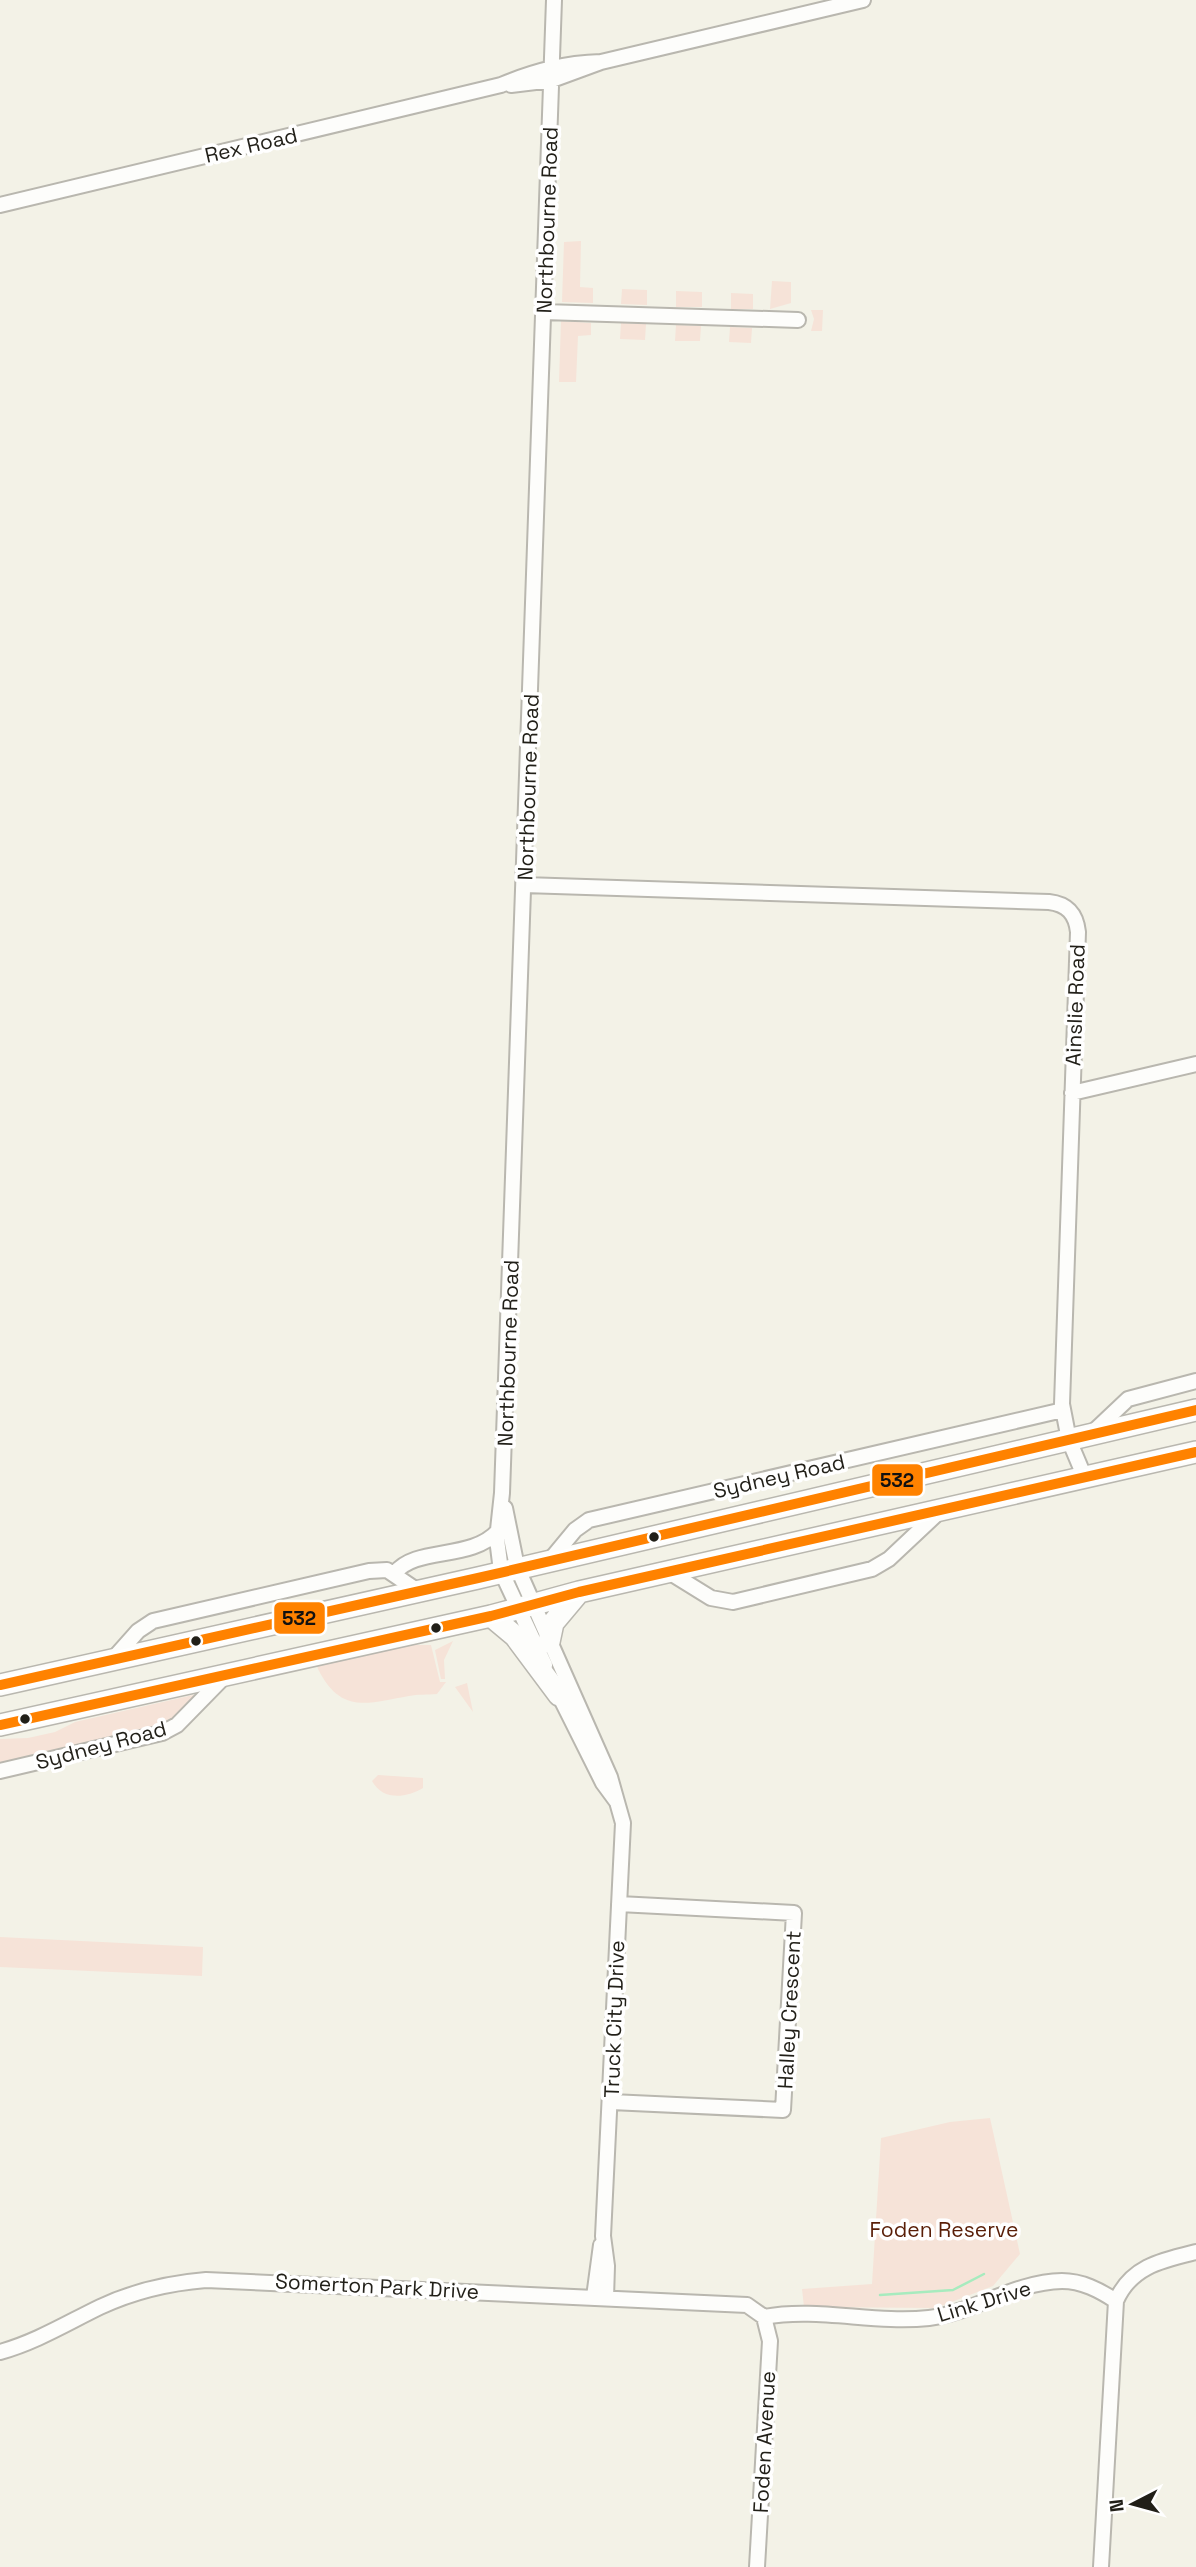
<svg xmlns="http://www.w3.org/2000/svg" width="1196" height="2567" viewBox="0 0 1196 2567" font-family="'Space Grotesk',sans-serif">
<rect width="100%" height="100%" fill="#f3f2e7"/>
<path fill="#f6e3d8" d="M581,241L580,287L593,288V303L562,302L564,242Z
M772,281L791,282V303L770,309Z
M622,289L647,290V305L621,304Z
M676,291L702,292V307H676Z
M731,293L753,294V309H731Z
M811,310H823L822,331H811L814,319Z
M561,321L591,323V335L578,336L576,382H559Z
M621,323L646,324L645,340L620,339Z
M676,325L701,326L700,341H675Z
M730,327L752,328L751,343L729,342Z
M453,1641L444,1660L445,1679H441L435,1650Z
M409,1645H431L440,1682H446L437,1694C427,1695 418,1694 409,1696C368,1703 341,1715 318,1669L317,1666Z
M467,1683L473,1712L455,1687Z
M202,1693L168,1726L0,1765V1739L28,1738L55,1732L75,1722Z
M378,1775L423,1778V1788C406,1798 383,1801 372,1781Z
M0,1937L203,1947L202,1976L0,1967Z
M990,2118L1020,2254L993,2286L936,2308L804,2307L802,2289L872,2284L881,2138L950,2122Z"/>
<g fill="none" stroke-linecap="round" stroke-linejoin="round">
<path stroke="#a7ebbe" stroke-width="2.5" d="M880,2295L953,2290L984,2274"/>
<g stroke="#b9b7af" stroke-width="18">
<path id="minor" d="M511,85L552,80L601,62L863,0
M0,205L501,85C535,71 565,63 601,62
M544,312L798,320
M524,885L1049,902C1067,904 1076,914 1078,932L1062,1404L1069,1440L1085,1478
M1072,1093L1196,1064
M1092,1433L1128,1399L1196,1381
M505,1508L517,1567L610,1777L623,1823L603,2236L607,2266L606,2298
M551,1559L575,1530L589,1520L1063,1410
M669,1572L711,1598L733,1602L872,1569L889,1559L939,1512
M395,1573C416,1546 471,1561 498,1531
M114,1658L138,1631L153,1621L369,1571L387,1570L418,1591
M545,1665L501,1571L497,1539L502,1493L554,0
M556,1689L603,1783L617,1802
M0,1771L162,1733L177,1725L224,1677
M611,2102L783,2110L794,1913L619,1904
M594,2297L601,2245
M764,2317C818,2307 874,2324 929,2318C975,2312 1014,2282 1062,2281C1082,2281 1099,2290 1116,2301
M0,2352C36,2342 67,2323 100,2307C134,2291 169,2283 206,2280L747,2305L764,2317L770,2341L757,2567
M1101,2567L1116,2301C1131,2266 1163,2260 1196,2252"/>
</g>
<g stroke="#b9b7af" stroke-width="24">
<path id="highway" d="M491,1616L515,1636L559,1695
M549,1642L553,1623L579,1592
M0,1685L478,1578L1196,1410
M0,1725L491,1616L579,1592L1196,1452"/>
</g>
<use href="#minor" stroke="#fdfdfb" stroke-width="14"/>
<use href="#highway" stroke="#fdfdfb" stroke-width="21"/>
<g stroke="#fff" stroke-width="16">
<path id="bus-1" d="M0,1685L478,1578L1196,1410
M0,1725L491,1616L579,1592L1196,1452"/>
</g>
<use href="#bus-1" stroke="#ff8200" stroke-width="10"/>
</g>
<g fill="#211f18" stroke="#fff" stroke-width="2.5">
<circle cx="654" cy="1537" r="6"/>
<circle cx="436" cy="1628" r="6"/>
<circle cx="196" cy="1641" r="6"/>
<circle cx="25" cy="1719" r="6"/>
</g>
<g text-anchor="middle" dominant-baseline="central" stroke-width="7" stroke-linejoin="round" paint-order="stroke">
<g font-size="21" fill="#211f18" stroke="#fff">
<text transform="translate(251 145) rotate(-13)">Rex Road</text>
<text transform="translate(547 220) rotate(-88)">Northbourne Road</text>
<text transform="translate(528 787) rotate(-88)">Northbourne Road</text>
<text transform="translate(1075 1005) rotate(-88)">Ainslie Road</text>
<text transform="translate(508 1353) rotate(-88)">Northbourne Road</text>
<text transform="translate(779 1476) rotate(-13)">Sydney Road</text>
<text transform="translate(101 1745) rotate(-15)">Sydney Road</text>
<text transform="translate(789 2010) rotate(-87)">Halley Crescent</text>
<text transform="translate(614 2019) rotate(-88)">Truck City Drive</text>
<text transform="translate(377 2286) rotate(3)">Somerton Park Drive</text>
<text transform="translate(984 2301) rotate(-17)">Link Drive</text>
<text transform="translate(764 2442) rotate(-87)">Foden Avenue</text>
</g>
<g font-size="21" fill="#591e07" stroke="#fff">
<text x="944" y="2229">Foden Reserve</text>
</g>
</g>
<g stroke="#fff" stroke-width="2.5">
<rect x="871" y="1463" width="53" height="34" rx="7" fill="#ff8200"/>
<rect x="273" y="1601" width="53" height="34" rx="7" fill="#ff8200"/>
</g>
<g font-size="19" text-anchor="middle" font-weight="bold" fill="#111">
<text x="897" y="1487">532</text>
<text x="299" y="1625">532</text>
</g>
<g transform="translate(1133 2504) rotate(264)" stroke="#ffffff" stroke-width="5" paint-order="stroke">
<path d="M0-5L12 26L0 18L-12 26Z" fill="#211f18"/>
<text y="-10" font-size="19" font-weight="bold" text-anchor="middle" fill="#211f18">N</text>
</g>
</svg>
